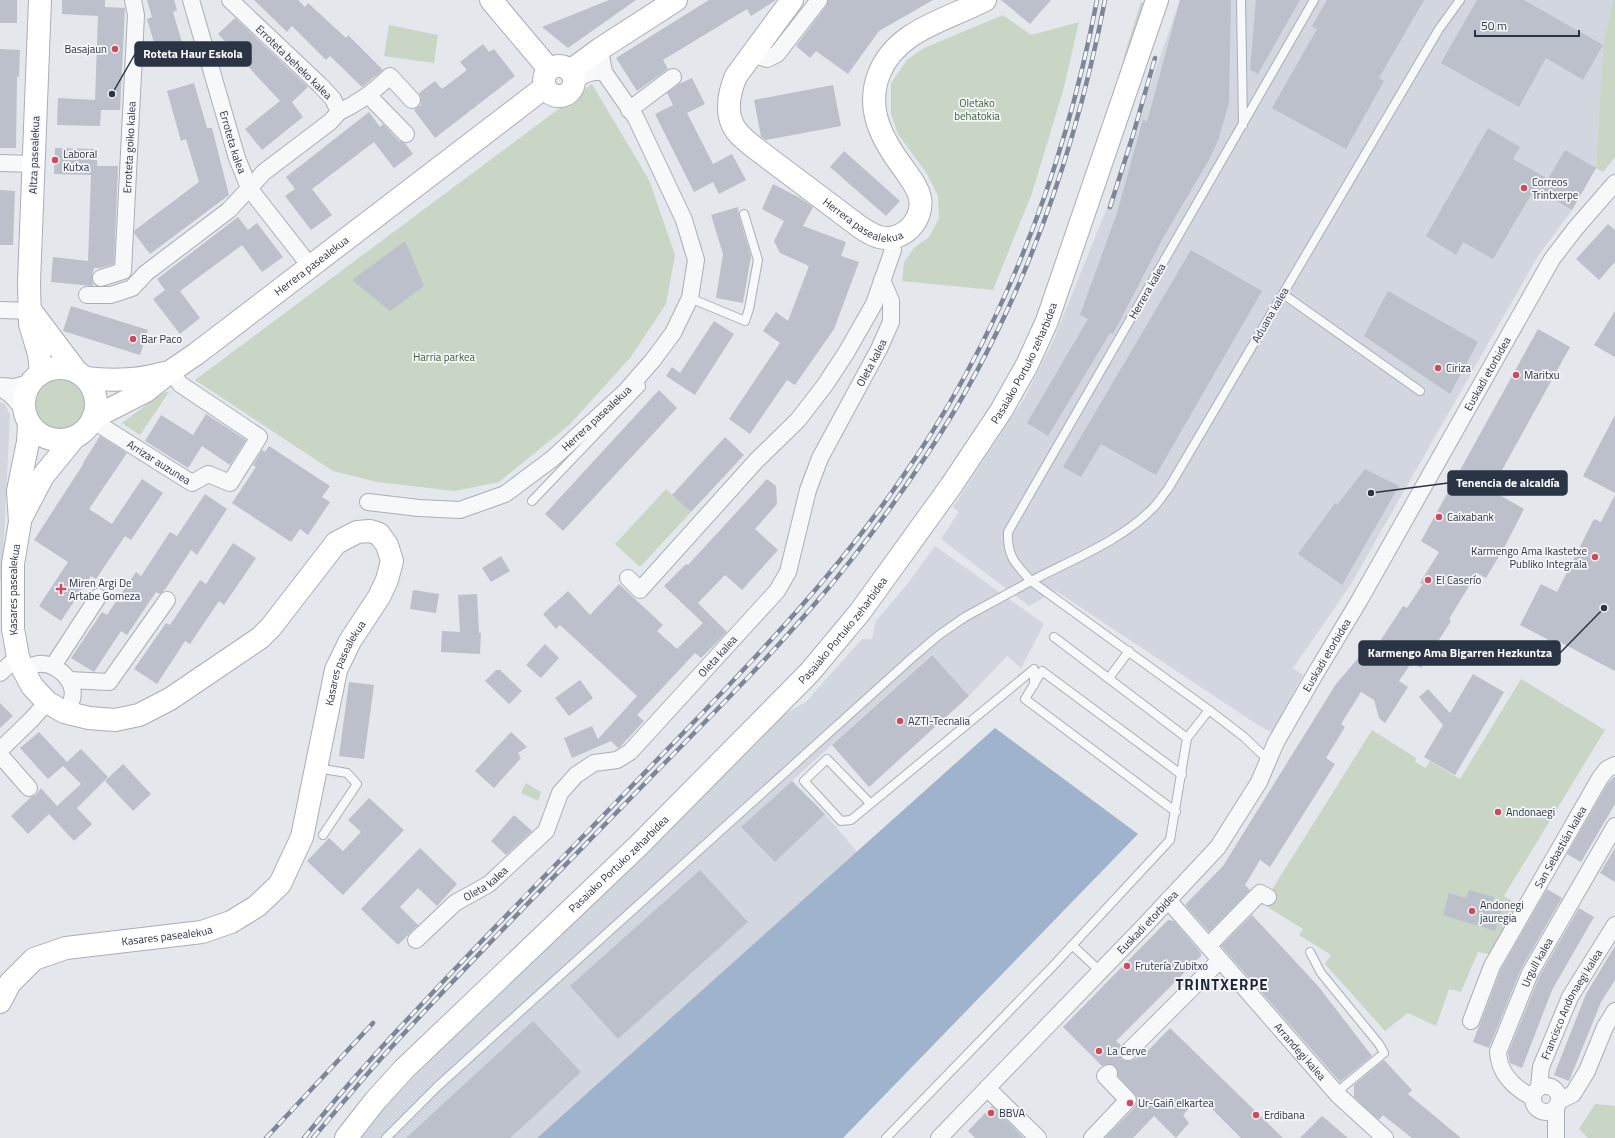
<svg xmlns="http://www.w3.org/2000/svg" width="1615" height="1138" viewBox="0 0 1615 1138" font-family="'Titillium Web',sans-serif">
<rect width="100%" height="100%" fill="#e4e7ec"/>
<path fill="#d2d6de" d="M1180,0H1613L1603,45L1596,168L1572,210L1538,256L1351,584L1293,668L1303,675L1272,732L1261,727L1056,591L1029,606L941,539L959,512L953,507L1025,397L1054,339L1107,208Z
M0,402L5,404L10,415L2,580H0Z
M935,546L1044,624L1021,668L1007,656L969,696L931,655L741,827L775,862L825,814L857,852L537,1138H361L390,1101L432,1059L776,719L806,702L862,639H872L876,621L909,582Z"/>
<path fill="#c9d6c5" d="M1613,0H1615V157L1603,172L1596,168L1603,45Z
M1141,2L1148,5L1118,82L1125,53Z
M1003,15L1031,35L1079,22L1063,91L1032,193L993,290L902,281L904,262L914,248L929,237L939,218L938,196L927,174L898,134L891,114V83L907,60L924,48Z
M389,25L438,35L434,63L384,56Z
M592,84L649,180L675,255L666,304L630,358L569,425L499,482L455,491L377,482L333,471L195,380Z
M33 404a27 27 0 1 1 54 0a27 27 0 1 1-54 0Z
M166,392H169L140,435L122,423L162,393Z
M666,489L691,512L640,567L615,544Z
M1521,679L1605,730L1504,896L1525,909L1498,956L1478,952L1461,992L1449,989L1436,1026L1408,1013L1385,1031L1325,964L1331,955L1299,935L1303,929L1263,904L1372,730L1416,758L1415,762L1426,768L1430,761L1460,779Z
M526,783L541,792L538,801L521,793Z
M1595,1104L1615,1106V1138H1588L1579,1129Z"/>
<path fill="#9fb4cc" d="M995,728L1138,834L843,1138H537Z"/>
<path fill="#bbc0ca" d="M0,0H17V23H0Z
M62,0H105V7L125,8L120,110H101L100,126L57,125L58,98L95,100L98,16L62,14Z
M147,0H174L177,10L173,12L187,59L161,66L147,19L152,17Z
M254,0H298L305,7L308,3L346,38L348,35L383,70L362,87L330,56L326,60L292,26L287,32Z
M609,0H636L568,48L542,27Z
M709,0H776L751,16L747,9L663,60L668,69L637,91L616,58Z
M828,0H933L879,31L848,74L816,51L810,58L796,46L826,6Z
M1001,0H1051L1030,24Z
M1180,0H1231L1229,102L1219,138L1210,158L1163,238L1113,334L1110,333L1048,436L1027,423L1088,319L1080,315L1117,213L1143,119L1147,122Z
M1256,0H1300L1258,74L1250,70Z
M1327,0H1424L1379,78L1384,81L1346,149L1272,108L1317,29L1312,26Z
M1477,0H1524L1603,45L1583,80L1546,58L1519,107L1441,63Z
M235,18L308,87L292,102L303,117L262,150L245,129L280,101L218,34Z
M483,44L489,52L494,49L515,76L435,138L414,110L421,105V98L419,93L435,81L442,89L467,70L460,62Z
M0,49L20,50L19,77L17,76L16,148H0Z
M692,78L705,104L687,113L713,164L732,154L746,180L719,194L713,182L694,192L655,114L673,105L667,93L679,84Z
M194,83L207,128H212L229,195L150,254L134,233L135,230L199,182L186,139L181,141L167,91Z
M833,85L841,126L766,140L761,137L754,100Z
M369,112L380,127L383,124L399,141L405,143L413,154L394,168L374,142L312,189L332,215L311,230L285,196L295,189L286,177Z
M1488,128L1520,147L1513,159L1548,179L1565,150L1596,168L1572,210L1535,188L1493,259L1463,242L1456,255L1426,236Z
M55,148L97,149V166H118L114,264L100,268H94L92,276L93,286L51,282L53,257L88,261L91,175L54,174Z
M844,151L900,201L886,216L830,167Z
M773,184L800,198L813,207L803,226L846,242L841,256L859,262L834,329L795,385L787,380L750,434L729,419L780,343L763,331L776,312L788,321L809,266L780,253L774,241L784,221L762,209Z
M0,190L15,191L13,245H0Z
M738,207L739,216L751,256L743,303L716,298L723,254L711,215Z
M238,217L248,230L257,223L283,257L262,272L242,245L180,291L200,318L180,334L153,299L165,290L157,279Z
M1608,224L1615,230V262L1599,280L1576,259Z
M405,241L424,286L390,311L352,280Z
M1191,250L1262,291L1156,475L1101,444L1081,477L1063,467Z
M1388,291L1478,342L1450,394L1364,336Z
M71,306L148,330L140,355L63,331Z
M1615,311V357L1594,345Z
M714,321L734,334L695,395L666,376L672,367L680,373Z
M1538,329L1570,347L1491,490L1524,509L1505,546L1486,578L1477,573L1449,619L1451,621L1421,668L1412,662L1399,681L1408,687L1385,723L1379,718L1374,700L1361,692L1341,724L1345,727L1326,758L1335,764L1270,867L1260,860L1245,885L1250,890L1209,932L1185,905L1223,866L1336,684L1360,656L1367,661L1403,606L1407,608L1423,584L1420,583L1439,552L1421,541Z
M659,390L677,408L563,531L545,514Z
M206,414L246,440L230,465L202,446L188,468L145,441L161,415L193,435Z
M1615,415V493L1583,476Z
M100,436L127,453L89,509L112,524L142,479L163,493L131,540L125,536L96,579L91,576L61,621L39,606L68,562L34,540L84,463H83Z
M725,437L744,455L691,512L672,495Z
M269,446L330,486L322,497L330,502L308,535L300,529L291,542L232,503L256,467L253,465L262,450L265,452Z
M1365,469L1399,486L1342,585L1298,554L1335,503L1337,505Z
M767,479L776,486L777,504L755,529L778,550L742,590L725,575L698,603L727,632L701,658L695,653L637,715L644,721L620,747L618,748L611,741L572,758L564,738L592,726L598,739L637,696L560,625L556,629L543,614L568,591L590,615L619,584L663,625L657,631L677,649L703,623L664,586L686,564L688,565Z
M205,494L227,509L197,555L191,550L164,591L160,594L156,592L127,635L121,631L94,672L71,658L102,612L107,615L136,572L141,576L170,532L177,536Z
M1615,495V671L1560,642L1558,645L1520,625L1541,584L1557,592L1594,519L1601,522Z
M233,543L256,558L224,605L219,601L190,644L185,641L157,684L134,669L166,623L170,625L200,580L206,584Z
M501,556L510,571L491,582L482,568Z
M413,590L439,594L436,613L410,609Z
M477,594L479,633H481L480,654L441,652L442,631L460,632L458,595Z
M545,644L559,658L541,678L526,665Z
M932,655L969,696L869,787L832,745Z
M496,670H500L522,691L509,704L485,681Z
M1473,674L1504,692L1455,775L1424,757L1443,725L1419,697L1428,689L1450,713Z
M580,680L593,698L569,716L555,698Z
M349,682L374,685L364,759L339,756Z
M0,703L13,716L0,728Z
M39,732L67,762L81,749L108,777L77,808L92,824L74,841L49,814L28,834L11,816L31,797L36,795L41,788L57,806L81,784L63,766L48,779L20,748Z
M511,732L527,747L518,753L521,758L494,788L475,771Z
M123,764L151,794L133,811L105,781Z
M1615,776V804L1581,862L1567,854L1608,783Z
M792,781L825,814L775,862L741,827Z
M369,798L404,830L343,895L307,861L329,838L343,851L361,832L348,820Z
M514,815L532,831L506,855L491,841Z
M420,848L457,884L437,906L418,888L400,907L418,925L398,945L361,909Z
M1615,848V882L1600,873Z
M700,870L748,922L618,1039L570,986Z
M1547,889L1562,898L1521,969L1489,1048L1473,1042L1501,969Z
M1469,890L1494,897L1492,905L1502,908L1495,931L1443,915L1449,893L1466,898Z
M1579,908L1594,917L1552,990L1522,1068L1510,1063L1508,1053L1539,977Z
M1252,915L1318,986L1372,1056L1340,1082L1221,946Z
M1168,920L1174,921L1201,953V956L1116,1041L1121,1045L1119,1050V1055L1122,1059L1126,1061H1131L1135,1058L1136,1059L1139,1056L1141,1058L1170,1028L1283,1138H1241L1200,1097L1183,1115L1189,1123L1176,1138L1154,1116L1133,1138H1105L1135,1107L1137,1102V1097L1118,1076V1071L1116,1067L1108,1064L1102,1066L1063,1027Z
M1615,946V980L1601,1002L1569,1081L1554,1075L1586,994Z
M533,1021L581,1072L531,1119L510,1138H406Z
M1384,1060L1412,1090L1408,1094L1461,1138H1412L1383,1115L1379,1120L1354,1097V1085Z
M992,1106L1024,1138H975L968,1131Z
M1322,1116L1348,1138H1300Z"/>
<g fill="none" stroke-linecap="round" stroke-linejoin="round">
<g stroke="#a9aeb7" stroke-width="10">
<path id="lane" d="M1241,0L1243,125
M1314,0L1008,532C1007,557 1015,563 1031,581C1071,560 1121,541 1153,508C1158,503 1163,495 1168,489L1439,29L1460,0
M1283,294L1420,391
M690,298L745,321L749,309L758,260L744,214
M532,501L641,387L639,377
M1054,637L1187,738
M1109,678L1129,651
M317,768L347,773L357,784L323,835
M870,803L827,759L804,781L841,821L851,820L1034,669V685
M1176,812L1025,699L1042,671L1182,775
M1072,945L1100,971
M1310,952L1321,973L1379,1044L1384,1053L1343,1087L1338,1095
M386,1138L437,1087L492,1037L913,657L939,635L965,617L1031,581L1209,710L1244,737L1268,760
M886,1138L1053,966L1170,840L1187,738L1209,710"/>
</g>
<g stroke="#a9aeb7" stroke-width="18">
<g id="street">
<path id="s1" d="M191,0L237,158L249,188L310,266"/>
<path d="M752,54L767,59L777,54L819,0"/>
<path d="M574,81C584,74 592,71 604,72"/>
<path d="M369,96L406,134"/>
<path d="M629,110L673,77"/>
<path d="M339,112C360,102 373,92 390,76L412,100"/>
<path d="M0,163L34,164"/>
<path id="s2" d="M101,278L123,271L136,15L133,0"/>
<path d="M87,295H111L132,288L146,273L229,210L264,172L330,122L339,112L333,99L320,85L230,0"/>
<path d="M0,310L30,311"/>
<path d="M0,386L14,387L30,383"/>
<path d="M0,387L12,396L24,410"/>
<path id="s3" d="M92,420L192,483L208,474L230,483L259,437L180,384L171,371"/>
<path id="s4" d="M368,502L419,508L460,510L505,494L552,459L625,392L653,360L673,333L690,298L696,260L684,220L636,118L604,72L600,49"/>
<path d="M628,578L640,590L756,461L798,420L825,385L846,353L874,304L893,250L887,238"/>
<path d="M53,666L98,597"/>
<path d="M23,669C28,668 33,665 38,664C56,662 77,681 72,699C71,704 66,709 64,712"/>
<path d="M0,673L18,657"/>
<path d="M69,680L109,682L167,600"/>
<path d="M0,750L32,719L47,702"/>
<path d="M0,755L29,788"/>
<path id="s5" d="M1168,900L1338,1095L1385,1138"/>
<path id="s6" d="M416,940L455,903L489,884L546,831L560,793L576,775L594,763L617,760L630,752L777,591L788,572L808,490L820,458L879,349L891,322V301L882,280"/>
<path d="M1208,946L1260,893L1268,897"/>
<path id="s7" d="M1471,1021L1492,966L1600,778L1607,769L1615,765"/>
<path d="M1128,1052L1220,960"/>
<circle cx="1546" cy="1099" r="13"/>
<path id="s8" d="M1539,1087L1541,1067L1570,997L1615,925"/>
<path d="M987,1088L1038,1138"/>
<path id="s9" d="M1532,1097C1514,1088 1499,1073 1498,1052L1530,973L1615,826"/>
<path d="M1559,1101L1573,1094L1587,1071L1605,1027L1615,1011"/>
<path id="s10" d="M939,1138L1146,924L1218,847L1259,782L1276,742L1314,676L1359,601L1552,259L1575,229L1615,183"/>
<path d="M1092,1138L1128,1100L1105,1076L1109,1073"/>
<path d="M1556,1138V1107"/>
</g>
</g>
<g stroke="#a9aeb7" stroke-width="24">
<g id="secondary">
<path d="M40,0L29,282L30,324L39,354L41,373"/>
<path d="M491,0L549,69"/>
<path id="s11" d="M792,0L736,76C728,95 724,119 740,135C745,140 750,144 755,148L860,227C866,231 872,235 879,237C902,243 924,221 920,198C918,187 910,178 904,169C883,141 865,110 879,74C896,30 947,20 985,0"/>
<circle cx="559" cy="81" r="15"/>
<path d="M570,71L600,49L676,0"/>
<path d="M31,311L77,372"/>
<circle cx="60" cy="404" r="36"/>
<path d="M85,378C113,381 138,381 164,373"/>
<path id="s12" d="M93,418L146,391L171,371L196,354L545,87"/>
<path d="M21,518L43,476L74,438"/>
<path id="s13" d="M0,1002L10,983L34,959L66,948L202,932L231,922L257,906L280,884L302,837L336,670L350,641L379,597L387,580L392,561L387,545L379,534L370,531L357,532L336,543L271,627L260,638L170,699L139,715L115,720L89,718L64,712L47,702L32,686L23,669L18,657L13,629V564L20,522L18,491L28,442L29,424"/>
<path id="s14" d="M346,1138L375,1101L404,1069L639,845L810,672L860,612L951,486L1001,411L1027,365L1047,321L1157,0"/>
</g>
</g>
<use href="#lane" stroke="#f7f8fa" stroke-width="8"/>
<use href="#street" stroke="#f7f8fa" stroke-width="16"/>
<use href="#secondary" stroke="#fff" stroke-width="22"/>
<g stroke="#7d8696" stroke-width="4.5">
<path id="rail" d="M1110,207L1133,135L1155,58
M266,1138L373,1023
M304,1138C357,1071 416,1010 475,948C545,875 616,802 687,729C762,651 837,572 899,482C1000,338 1064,172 1097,0
M313,1138C341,1105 368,1072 397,1041C480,951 567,864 652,776C707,720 762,665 813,606C855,558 893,506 928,453C1018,317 1074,159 1105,0"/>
</g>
<use href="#rail" stroke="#f4f6f9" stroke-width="3" stroke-dasharray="9" stroke-linecap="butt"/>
</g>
<g fill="#d1495b" stroke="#f4f6f9" stroke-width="1.5">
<circle cx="115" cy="49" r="4"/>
<circle cx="55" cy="160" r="4"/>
<circle cx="1524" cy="188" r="4"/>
<circle cx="133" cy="339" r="4"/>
<circle cx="1438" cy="368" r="4"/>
<circle cx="1516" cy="375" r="4"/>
<circle cx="1439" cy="517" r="4"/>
<circle cx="1595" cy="557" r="4"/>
<circle cx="1428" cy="580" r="4"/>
<path d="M59 583h4v4h4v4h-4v4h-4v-4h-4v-4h4z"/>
<circle cx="900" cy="721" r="4"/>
<circle cx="1498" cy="812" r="4"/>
<circle cx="1472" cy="911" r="4"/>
<circle cx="1127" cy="966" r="4"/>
<circle cx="1099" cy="1051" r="4"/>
<circle cx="1130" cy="1103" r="4"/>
<circle cx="991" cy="1113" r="4"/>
<circle cx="1256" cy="1115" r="4"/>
</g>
<g text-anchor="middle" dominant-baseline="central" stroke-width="3.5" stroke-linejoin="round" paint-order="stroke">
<g font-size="11" fill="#2b3445" stroke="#f4f6f9" text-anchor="start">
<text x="107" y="49" text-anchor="end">Basajaun</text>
<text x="63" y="154">Laboral<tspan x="63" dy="13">Kutxa</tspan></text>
<text x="1532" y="182">Correos<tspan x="1532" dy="13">Trintxerpe</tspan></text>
<text x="141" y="339">Bar Paco</text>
<text x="1446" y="368">Ciriza</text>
<text x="1524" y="375">Maritxu</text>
<text x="1447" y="517">Caixabank</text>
<text x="1587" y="551" text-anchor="end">Karmengo Ama Ikastetxe<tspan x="1587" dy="13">Publiko Integrala</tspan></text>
<text x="1436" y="580">El Caserío</text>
<text x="69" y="583">Miren Argi De<tspan x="69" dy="13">Artabe Gomeza</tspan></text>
<text x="908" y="721">AZTI-Tecnalia</text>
<text x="1506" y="812">Andonaegi</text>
<text x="1480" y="905">Andonegi<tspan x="1480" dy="13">jauregia</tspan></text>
<text x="1135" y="966">Frutería Zubitxo</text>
<text x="1107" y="1051">La Cerve</text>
<text x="1138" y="1103">Ur-Gaiñ elkartea</text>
<text x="999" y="1113">BBVA</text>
<text x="1264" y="1115">Erdibana</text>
</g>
<g font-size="11" fill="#2b3445" stroke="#f4f6f9">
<text transform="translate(294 62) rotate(44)">Erroteta beheko kalea</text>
<text stroke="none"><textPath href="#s1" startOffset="148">Erroteta kalea</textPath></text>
<text stroke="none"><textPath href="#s2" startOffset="147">Erroteta goiko kalea</textPath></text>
<text transform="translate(34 155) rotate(-88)">Altza pasealekua</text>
<text stroke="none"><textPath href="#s11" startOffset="309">Herrera pasealekua</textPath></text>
<text stroke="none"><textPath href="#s12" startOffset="267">Herrera pasealekua</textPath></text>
<text transform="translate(1147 291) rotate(-60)">Herrera kalea</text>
<text transform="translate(1270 315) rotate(-60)">Aduana kalea</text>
<text stroke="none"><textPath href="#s14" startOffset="1035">Pasaiako Portuko zeharbidea</textPath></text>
<text stroke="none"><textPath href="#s6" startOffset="762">Oleta kalea</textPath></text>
<text stroke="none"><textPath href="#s10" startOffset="948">Euskadi etorbidea</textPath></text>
<text stroke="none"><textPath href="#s4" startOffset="259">Herrera pasealekua</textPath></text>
<text stroke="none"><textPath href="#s3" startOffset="79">Arrizar auzunea</textPath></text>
<text stroke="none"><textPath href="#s13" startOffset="1225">Kasares pasealekua</textPath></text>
<text stroke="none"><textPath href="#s14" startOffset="711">Pasaiako Portuko zeharbidea</textPath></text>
<text stroke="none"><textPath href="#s10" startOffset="624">Euskadi etorbidea</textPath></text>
<text stroke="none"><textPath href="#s6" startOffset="425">Oleta kalea</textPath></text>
<text stroke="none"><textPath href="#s13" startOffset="551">Kasares pasealekua</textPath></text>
<text stroke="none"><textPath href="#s7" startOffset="196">San Sebastián kalea</textPath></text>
<text stroke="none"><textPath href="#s14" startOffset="387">Pasaiako Portuko zeharbidea</textPath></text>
<text stroke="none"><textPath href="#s6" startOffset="90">Oleta kalea</textPath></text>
<text stroke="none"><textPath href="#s10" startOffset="300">Euskadi etorbidea</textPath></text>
<text stroke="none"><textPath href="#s13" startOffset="191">Kasares pasealekua</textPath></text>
<text stroke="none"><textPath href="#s9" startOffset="157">Urgull kalea</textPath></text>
<text stroke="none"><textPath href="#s8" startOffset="90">Francisco Andonaegi kalea</textPath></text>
<text stroke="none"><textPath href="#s5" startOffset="201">Arrandegi kalea</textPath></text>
</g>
<g font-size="11" fill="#3f6138" stroke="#f4f6f9">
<text x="977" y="103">Oletako<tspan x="977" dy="13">behatokia</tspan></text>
<text x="444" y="357">Harria parkea</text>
</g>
<g font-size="15" font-weight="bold" letter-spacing="1" fill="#1d2536" stroke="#f4f6f9">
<text x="1222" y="984">TRINTXERPE</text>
</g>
</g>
<path fill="none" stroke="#2b3445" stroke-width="1.5" d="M112 94L135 54M1371 493L1448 483M1604 608L1560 653"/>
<g fill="#2b3445" stroke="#f4f6f9" stroke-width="1.5">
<circle cx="112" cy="94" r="4"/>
<circle cx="1371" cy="493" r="4"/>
<circle cx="1604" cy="608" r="4"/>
</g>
<g fill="#2b3445" stroke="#2b3445" stroke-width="1.5">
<rect x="135" y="42" width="116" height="24" rx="4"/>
<rect x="1448" y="471" width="119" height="24" rx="4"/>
<rect x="1359" y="641" width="201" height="24" rx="4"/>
</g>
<g font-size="12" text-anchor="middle" font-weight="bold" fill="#fff">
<text x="193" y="58">Roteta Haur Eskola</text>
<text x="1508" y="487">Tenencia de alcaldía</text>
<text x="1460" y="657">Karmengo Ama Bigarren Hezkuntza</text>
</g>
<path d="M1475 30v6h104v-6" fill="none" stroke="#2b3445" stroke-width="2"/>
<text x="1481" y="30" font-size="12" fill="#2b3445" stroke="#f4f6f9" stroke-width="3" paint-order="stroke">50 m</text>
</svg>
